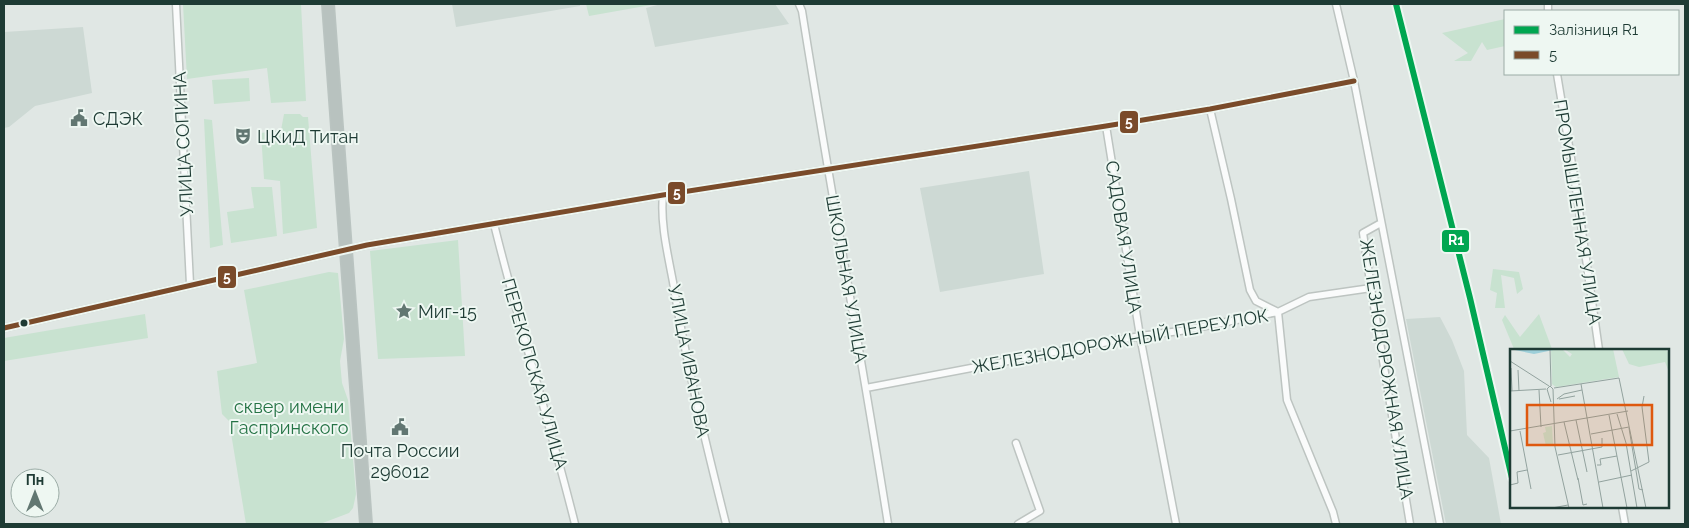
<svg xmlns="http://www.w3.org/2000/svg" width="1689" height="528" viewBox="0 0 1689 528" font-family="Raleway,sans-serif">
<rect width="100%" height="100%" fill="#e0e7e4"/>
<path fill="#cdd9d4" d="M452,4H580V6L456,27Z
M661,4H775L789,24L655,47L646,8Z
M83,27L92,93L35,106L9,127L4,128V32Z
M1029,171L1044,274L940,292L920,188Z
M1440,317L1452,340L1464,371L1467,435L1489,458L1501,524H1446L1406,319Z"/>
<path fill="#c8e2d0" d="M183,4H301L306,101L271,103L267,68L187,79Z
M586,4H651V5L589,16Z
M1505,19V46L1487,50L1482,42L1471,61H1454L1468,53L1442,33Z
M249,78L250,101L214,104L212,80Z
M284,114H300L303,117H308L317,228L283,234L280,181L264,179L261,133L281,130Z
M204,119L212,120L223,245L210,248Z
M251,187H272L277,236L231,243L227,212L254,208Z
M458,240L465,356L378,359L370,251Z
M1493,269L1519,272L1523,289L1517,294L1514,278L1501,275L1505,308H1495L1497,293L1490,290Z
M329,272L338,273L344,339L340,361L342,383L348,400L356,494L353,508L349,513L320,524H246L229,421L222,414L217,371L257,363L244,290Z
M145,314L148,338L4,361V338Z
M1539,314L1552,349L1550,350H1517L1514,349L1502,320L1505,315L1520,337Z"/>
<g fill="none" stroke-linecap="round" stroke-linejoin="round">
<g stroke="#bdc4c1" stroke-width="9">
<path id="street" d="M176,4L190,284
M799,4L802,11C829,182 861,353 888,524
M1336,4L1354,81L1440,524
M1548,4V11
M1557,74L1575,182L1599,350
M1210,109L1231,199L1250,290L1256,301L1278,312L1287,400L1333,512L1336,524
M1106,126L1140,336L1176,524
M663,195C660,223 668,255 673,282C686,364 706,444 726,524
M1381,223L1363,233L1371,288L1410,524
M494,224C519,325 550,424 575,524
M4,328L367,245L663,195L1106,126L1210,109L1354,81
M866,388L1140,336L1180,331L1278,312L1309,297L1371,288
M1016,443L1040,511L1018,524
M1622,507L1625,524"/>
</g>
<g stroke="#bac4c1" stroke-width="14">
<path id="highway" d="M328,4L366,524"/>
</g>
<use href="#street" stroke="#fafbfb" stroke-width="6"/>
<use href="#highway" stroke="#b8c2bf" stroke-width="11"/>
<path stroke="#c5cac8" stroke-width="2" stroke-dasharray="10 5" stroke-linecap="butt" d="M1396,4L1470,298L1482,353"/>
<g stroke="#eef7f2" stroke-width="9">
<path id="bus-1" d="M4,328L367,245L663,195L1106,126L1210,109L1354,81"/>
</g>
<use href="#bus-1" stroke="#7a4b2a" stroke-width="5"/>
<g stroke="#eef7f2" stroke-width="10">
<path id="rail-1" d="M1396,4L1470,298L1512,478"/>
</g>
<use href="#rail-1" stroke="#00a651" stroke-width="6"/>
</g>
<defs>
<g id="civic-bare" transform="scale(1.35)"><path d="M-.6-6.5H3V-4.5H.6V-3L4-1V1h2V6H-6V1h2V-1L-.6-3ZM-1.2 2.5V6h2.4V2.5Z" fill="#627772" stroke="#eef7f2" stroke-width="2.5" paint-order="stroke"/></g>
<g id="theatre-bare" transform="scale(1.35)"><path d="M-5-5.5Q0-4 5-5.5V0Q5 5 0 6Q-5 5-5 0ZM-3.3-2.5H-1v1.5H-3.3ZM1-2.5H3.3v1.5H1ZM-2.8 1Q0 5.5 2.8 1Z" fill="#627772" stroke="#eef7f2" stroke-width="2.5" paint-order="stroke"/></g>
<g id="sight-bare" transform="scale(1.35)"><path d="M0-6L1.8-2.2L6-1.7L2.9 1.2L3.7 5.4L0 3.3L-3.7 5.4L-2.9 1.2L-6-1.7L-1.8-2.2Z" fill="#627772" stroke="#eef7f2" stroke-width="2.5" paint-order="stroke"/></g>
</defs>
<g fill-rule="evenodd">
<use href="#civic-bare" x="79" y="118"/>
<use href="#theatre-bare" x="243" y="136"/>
<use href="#sight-bare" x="404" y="311"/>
<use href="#civic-bare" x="400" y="427"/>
</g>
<circle fill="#1e3b34" stroke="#eef7f2" stroke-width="2" cx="24" cy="323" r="4.5"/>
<g text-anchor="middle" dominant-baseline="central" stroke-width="4" stroke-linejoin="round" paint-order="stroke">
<g font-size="18" fill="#1e3b34" stroke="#eef7f2" text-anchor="start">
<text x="93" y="118">СДЭК</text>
<text x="257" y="136">ЦКиД Титан</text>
<text x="418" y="311">Миг-15</text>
<text x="400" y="450" text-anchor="middle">Почта России<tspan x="400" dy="21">296012</tspan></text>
</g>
<g font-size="18" fill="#1e3b34" stroke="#eef7f2">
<text transform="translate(183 144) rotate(-93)">УЛИЦА СОПИНА</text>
<text transform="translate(1578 212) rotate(81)">ПРОМЫШЛЕННАЯ УЛИЦА</text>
<text transform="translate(1124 237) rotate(81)">САДОВАЯ УЛИЦА</text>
<text transform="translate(847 279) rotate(80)">ШКОЛЬНАЯ УЛИЦА</text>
<text transform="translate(1120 341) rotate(-10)">ЖЕЛЕЗНОДОРОЖНЫЙ ПЕРЕУЛОК</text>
<text transform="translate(689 361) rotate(79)">УЛИЦА ИВАНОВА</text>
<text transform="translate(1387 369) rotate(81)">ЖЕЛЕЗНОДОРОЖНАЯ УЛИЦА</text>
<text transform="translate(535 374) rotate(74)">ПЕРЕКОПСКАЯ УЛИЦА</text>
</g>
<g font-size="18" fill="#267446" stroke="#eef7f2">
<text x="289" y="406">сквер имени<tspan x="289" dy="21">Гаспринского</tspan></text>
</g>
</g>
<g transform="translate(1510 349)">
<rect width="159" height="159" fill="#e0e7e4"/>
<path d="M52,0L60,8L62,5L54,0H103L109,28L46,38L42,35L41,1ZM112,0H155L159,4V23L155,13L129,18L119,15ZM42,77L43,95L36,97L33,84L36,83L35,78Z" fill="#c8e2d0"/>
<path d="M0,0H48L24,5Z" fill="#9dcfd9"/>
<path fill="none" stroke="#92a29e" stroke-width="1" d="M40,0L41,37M0,12L39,37M1,19L2,42M8,21L9,42M71,35L93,159M44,39L109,29L136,159M29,41L31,78M0,42L36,40M47,50L54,45L72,41M49,50L65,47M41,53L37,40L40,37L43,40L45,98L59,159M107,65L116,94L127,159M99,66L117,159M66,71L77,123M54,73L68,131M119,79L129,140L133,141M0,82L118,62M10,82L21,140M81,85L119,78M48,106L92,98V89M87,116H91L90,110L107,107M121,122L139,113L132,58L134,47M68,129L73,156L77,155M89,133L122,126M0,136L8,134L7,123L17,121M42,159L58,156"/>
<path fill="#de580e" fill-opacity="0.15" stroke="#de580e" stroke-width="2.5" d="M17,56H142V96H17Z"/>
<rect width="159" height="159" fill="none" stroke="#1e3b34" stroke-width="2.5"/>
</g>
<g stroke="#eef7f2" stroke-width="2">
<rect x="1119" y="110" width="20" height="24" rx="5" fill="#7a4b2a"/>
<rect x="667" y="181" width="19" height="24" rx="5" fill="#7a4b2a"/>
<rect x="1441" y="229" width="29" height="24" rx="5" fill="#00a651"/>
<rect x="217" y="265" width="20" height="24" rx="5" fill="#7a4b2a"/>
</g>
<g font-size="14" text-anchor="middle" font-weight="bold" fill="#fff">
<text x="1129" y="127">5</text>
<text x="677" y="198">5</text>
<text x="1456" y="245">R1</text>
<text x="227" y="282">5</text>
</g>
<rect width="1689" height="528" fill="none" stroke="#1e3b34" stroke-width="10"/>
<rect x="1504" y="10" width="175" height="65" fill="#eef7f2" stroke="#9baca6"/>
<rect x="1514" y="26" width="25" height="8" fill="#00a651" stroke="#9baca6"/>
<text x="1549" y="35" font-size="15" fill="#1e3b34">Залізниця R1</text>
<rect x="1514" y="51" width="25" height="8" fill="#7a4b2a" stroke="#9baca6"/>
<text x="1549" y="60" font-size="15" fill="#1e3b34">5</text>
<g transform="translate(35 493)"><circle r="24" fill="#eef7f2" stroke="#9baca6"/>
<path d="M0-4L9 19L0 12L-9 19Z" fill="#627772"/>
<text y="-8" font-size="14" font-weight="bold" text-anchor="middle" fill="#1e3b34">Пн</text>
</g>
</svg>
